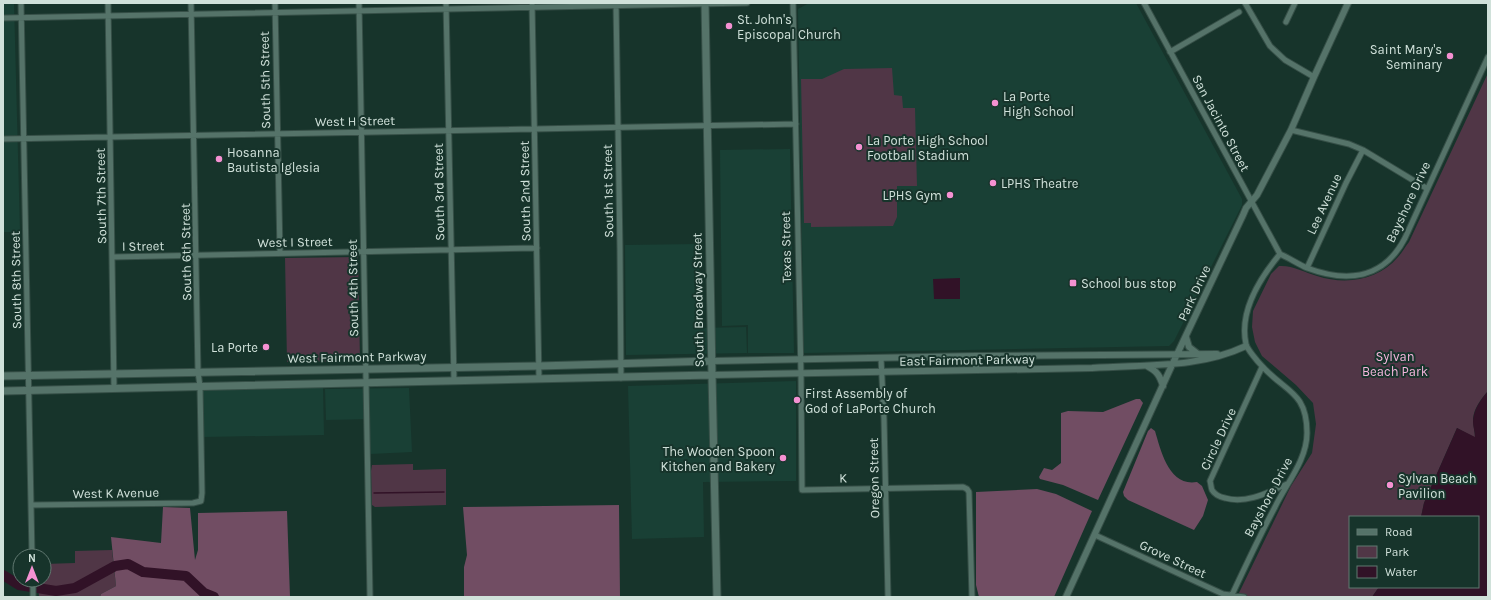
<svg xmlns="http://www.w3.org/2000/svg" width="1491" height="600" viewBox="0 0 1491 600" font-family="Karla,sans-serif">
<rect width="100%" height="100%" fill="#17342b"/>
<path fill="#194035" d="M3,3H14L20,232H3Z
M809,3H1136L1242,199V205L1174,341L1169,346L804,353L798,9Z
M790,149L794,353H748V325L722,326L720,150Z
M699,244L700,328L746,327L747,353L626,355L625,245Z
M796,381V481L703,482L704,537L632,539L628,386Z
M323,387L324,435L203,437L202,389Z
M409,388L412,452L370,454V419L326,420L325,389Z"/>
<path fill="#503646" d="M892,68L894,95L902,96L903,108H915L917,186H897V217L893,226L811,227V223H804L801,79H822L844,69Z
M1488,73V391C1481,399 1474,408 1473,419C1473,425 1475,431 1475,438L1457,428L1424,503L1421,517H1350V587H1379L1372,597H1237L1291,486L1312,453L1316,424L1313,403L1296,385L1262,356L1255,342L1252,327L1253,311L1271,274L1279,266C1292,265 1304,272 1317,276C1345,285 1378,281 1398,257C1402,253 1405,247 1409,242Z
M358,257L360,361L287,362L285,258Z
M413,464V470L446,469V505L375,507L372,505L371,471L372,465Z
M112,550L116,586L101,594L100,597H39L38,580H44V564L75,563V551Z"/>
<path fill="#714d63" d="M1136,399H1140L1143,403L1098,500L1063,485L1040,479L1039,477L1044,468L1052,470L1061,463V413L1068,411L1103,412Z
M1151,428L1155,431C1161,451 1169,487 1197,482L1202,486L1208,500L1203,516L1194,530L1128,500L1124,496L1123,492L1148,431Z
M1037,489L1056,494L1092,511L1054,597H979L976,585V492Z
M619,505L620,597H464V567L467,555L463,507Z
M163,507L190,508L195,560L198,550V513L287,511L290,597H100L101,594L116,586L111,537L161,543Z"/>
<path fill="#311227" d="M960,278V299H934L933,279Z
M1488,391V597H1372L1379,587H1478V517H1421L1424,503L1457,428L1475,437C1475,432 1473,427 1473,422C1473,410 1481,399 1488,391Z"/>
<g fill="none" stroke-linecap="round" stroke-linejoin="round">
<path stroke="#311227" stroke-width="1.5" d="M374,493L444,492"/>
<path stroke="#311227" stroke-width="10" d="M3,575L19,585L56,591L75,588L115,566L128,564L143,572L186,576L204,593L214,597"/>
<g stroke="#364f47" stroke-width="7">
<path id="minor" d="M21,3C26,187 27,372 32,556
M108,3L114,388
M275,3L280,253
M359,3L370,597
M446,3L454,381
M532,3L539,379
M793,3L801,374L802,490L963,487L967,489L969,492L972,597
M1144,3L1280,254
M1245,3L1270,46L1285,60L1314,77
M616,4L620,250L621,378
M3,18L747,3
M1286,22L1295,3
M1170,52L1239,12
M1291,130L1349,144L1363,150L1426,188
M3,139L796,124
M1280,254C1289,258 1298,264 1307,268C1347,283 1384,279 1405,238L1488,57
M113,257L537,248
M1307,268L1346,183L1363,150
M881,358L884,419L888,597
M1262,367L1210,481C1211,484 1211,488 1212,490C1215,495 1220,497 1225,498C1246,504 1267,493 1287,484
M31,505L193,503L201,501L202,493L200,386L198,372L191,3
M1095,535L1223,594L1244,597
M33,580V597
M1231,597C1245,567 1259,537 1275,507C1286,484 1307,460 1307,433C1307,391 1285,392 1262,366C1258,362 1247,349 1246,344C1239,312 1260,278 1280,254"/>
</g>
<g stroke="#364f47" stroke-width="8">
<path id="tertiary" d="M1186,337L1189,347L1198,354
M712,361L976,356L1217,354
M1147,366C1157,371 1160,376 1163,386
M976,370V356
M712,375L1092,368C1145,364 1197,369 1246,346
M1066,597L1172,365L1243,215L1246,208L1257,195L1291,130L1314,77L1348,3"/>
</g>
<g stroke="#364f47" stroke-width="9">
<path id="secondary" d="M705,3L712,375L717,597
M3,376L539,366L712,361
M3,391L712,375"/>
</g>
<use href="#minor" stroke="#557369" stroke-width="5"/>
<use href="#tertiary" stroke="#557369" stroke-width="6"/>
<use href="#secondary" stroke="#557369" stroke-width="7"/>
</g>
<g fill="#f591d2" stroke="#17342b" stroke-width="1.5">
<circle cx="729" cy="26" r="4"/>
<circle cx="1450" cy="56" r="4"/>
<circle cx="995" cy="103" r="4"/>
<circle cx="859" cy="147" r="4"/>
<circle cx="219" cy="159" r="4"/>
<circle cx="993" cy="183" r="4"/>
<circle cx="950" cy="195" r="4"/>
<rect x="1069" y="279" width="8" height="8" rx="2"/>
<circle cx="266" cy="347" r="4"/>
<circle cx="797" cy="400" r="4"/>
<circle cx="783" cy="458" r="4"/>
<circle cx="1390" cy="485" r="4"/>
</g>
<g text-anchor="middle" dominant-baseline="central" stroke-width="4" stroke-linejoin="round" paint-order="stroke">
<g font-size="13" fill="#d0e1da" stroke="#17342b" text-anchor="start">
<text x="737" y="19">St. John's<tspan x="737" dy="15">Episcopal Church</tspan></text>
<text x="1442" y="49" text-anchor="end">Saint Mary's<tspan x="1442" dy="15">Seminary</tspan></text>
<text x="1003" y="96">La Porte<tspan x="1003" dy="15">High School</tspan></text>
<text x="867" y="140">La Porte High School<tspan x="867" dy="15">Football Stadium</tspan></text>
<text x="227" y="152">Hosanna<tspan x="227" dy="15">Bautista Iglesia</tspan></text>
<text x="1001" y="183">LPHS Theatre</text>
<text x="942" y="195" text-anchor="end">LPHS Gym</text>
<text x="1081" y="283">School bus stop</text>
<text x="258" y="347" text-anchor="end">La Porte</text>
<text x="805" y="393">First Assembly of<tspan x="805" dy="15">God of LaPorte Church</tspan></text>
<text x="775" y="451" text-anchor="end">The Wooden Spoon<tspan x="775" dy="15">Kitchen and Bakery</tspan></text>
<text x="1398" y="478">Sylvan Beach<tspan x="1398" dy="15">Pavilion</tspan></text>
</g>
<g font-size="13" fill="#d0e1da" stroke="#17342b">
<text transform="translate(265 80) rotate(-91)">South 5th Street</text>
<text transform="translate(355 121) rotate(-1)">West H Street</text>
<text transform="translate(1221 123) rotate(62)">San Jacinto Street</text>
<text transform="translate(525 191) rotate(-91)">South 2nd Street</text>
<text transform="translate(608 191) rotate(-91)">South 1st Street</text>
<text transform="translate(439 192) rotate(-91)">South 3rd Street</text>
<text transform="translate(101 196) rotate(-91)">South 7th Street</text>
<text transform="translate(1408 202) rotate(-65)">Bayshore Drive</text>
<text transform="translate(1324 204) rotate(-65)">Lee Avenue</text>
<text transform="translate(295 242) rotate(-1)">West I Street</text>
<text transform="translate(143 246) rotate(-1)">I Street</text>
<text transform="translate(786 247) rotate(-91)">Texas Street</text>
<text transform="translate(186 252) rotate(-91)">South 6th Street</text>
<text transform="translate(16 280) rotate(-91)">South 8th Street</text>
<text transform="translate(353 288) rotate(-91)">South 4th Street</text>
<text transform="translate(1194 293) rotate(-65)">Park Drive</text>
<text transform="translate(698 300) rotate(-91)">South Broadway Street</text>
<text transform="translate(357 357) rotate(-1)">West Fairmont Parkway</text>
<text transform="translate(967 360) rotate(-1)">East Fairmont Parkway</text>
<text transform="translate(1218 439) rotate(-65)">Circle Drive</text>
<text transform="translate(843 478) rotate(-1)">K</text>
<text transform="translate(874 478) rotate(-91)">Oregon Street</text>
<text transform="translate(116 493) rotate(-1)">West K Avenue</text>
<text transform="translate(1268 497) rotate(-62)">Bayshore Drive</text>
<text transform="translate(1173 559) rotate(25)">Grove Street</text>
</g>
<g font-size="13" fill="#f5b5dd" stroke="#17342b">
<text x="1395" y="356">Sylvan<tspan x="1395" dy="15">Beach Park</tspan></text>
</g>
</g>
<rect width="1491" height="600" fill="none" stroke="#d0e1da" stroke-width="8"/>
<rect x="1349" y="516" width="130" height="72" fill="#17342b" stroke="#617971"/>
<rect x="1357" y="529" width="20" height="6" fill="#557369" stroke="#617971"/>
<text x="1385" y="536" font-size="12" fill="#d0e1da">Road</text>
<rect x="1357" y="546" width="20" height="12" fill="#503646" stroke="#617971"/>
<text x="1385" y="556" font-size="12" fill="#d0e1da">Park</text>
<rect x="1357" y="566" width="20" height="12" fill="#311227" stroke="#617971"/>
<text x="1385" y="576" font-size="12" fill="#d0e1da">Water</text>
<g transform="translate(32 568)"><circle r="19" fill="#17342b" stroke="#617971"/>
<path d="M0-3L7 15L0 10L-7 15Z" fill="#f591d2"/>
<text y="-6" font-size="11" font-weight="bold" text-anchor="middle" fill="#d0e1da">N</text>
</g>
</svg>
